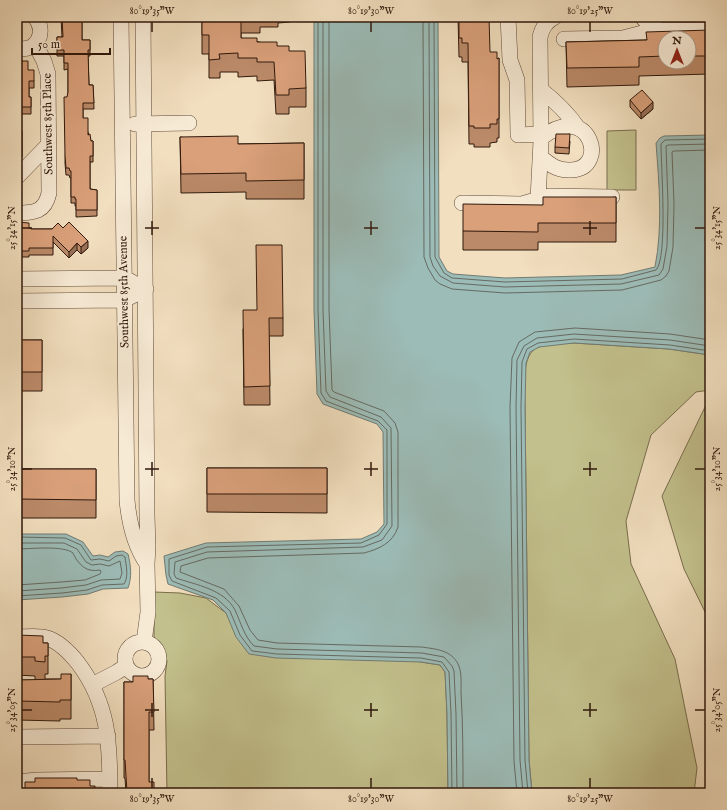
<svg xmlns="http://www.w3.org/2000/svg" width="727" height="810" viewBox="0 0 727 810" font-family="'IM FELL English',serif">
<rect width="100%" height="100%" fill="#f2dfbf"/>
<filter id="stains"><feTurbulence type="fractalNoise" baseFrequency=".005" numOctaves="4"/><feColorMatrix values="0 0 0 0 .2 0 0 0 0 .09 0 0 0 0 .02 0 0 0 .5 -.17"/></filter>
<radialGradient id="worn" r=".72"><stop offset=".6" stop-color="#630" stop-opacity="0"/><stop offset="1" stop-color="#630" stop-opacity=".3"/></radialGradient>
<path fill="#c2c08c" stroke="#796c4c" d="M636,130V190H607V131Z
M574,343L669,349L710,355V390L696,392L651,435L626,521L631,564L675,659L697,768L694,793H532L529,760L525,407C525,390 520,353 539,347C549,343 563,344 574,343Z
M710,404V622L684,569L662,496L706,405Z
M154,592L180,593L206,598L226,613L421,662L440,665L445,672L447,714L448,793H167L165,676L167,661L163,649L154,637Z"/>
<path fill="#9cbcb7" stroke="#717b73" d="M314,17H438L439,257L447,271L453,274L505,278L621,275L655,267C663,226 659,183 656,143L660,138L664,136L710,135V355L669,349L574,343L539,347L530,352L526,363L525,407L529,760L532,793H448L447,714L445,672L440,665L421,662L276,658L249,654L236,637L226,613L213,600L168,584L166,575L164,556L206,543L361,539L377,532L384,524L383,432L377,424L323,404L317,394L314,310Z
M17,534H66L83,542L93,556L100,555L108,557L115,552L123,551L128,554C131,566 132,577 128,588L103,589L88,594L62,597L17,600Z"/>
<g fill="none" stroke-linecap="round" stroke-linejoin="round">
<path stroke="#666a62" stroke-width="1" d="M318,17V310L321,393L326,401L378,421L387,430V524L379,535L361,543L207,547L169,559V575L172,581L216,598L230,611L240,635L252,651L277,654L421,658L442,662L449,672L451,714L452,793
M323,17V310L326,391L330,397L381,417L391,428L392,526L382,540L363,547L207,552L175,562L174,574L176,578C196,585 224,589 235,610C241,623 244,636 254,646L277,649L422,653L444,657L452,666L454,671L456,714L457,793
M329,17V309L332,390L334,392L384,411L395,423L398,432V527C393,543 379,549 364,553L208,558L181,566L180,572L224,589L239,606L250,630L258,640L277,643L421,647C436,649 451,650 458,664C462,672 461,683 461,692C463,725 463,759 463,793
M423,17L424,257L428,268L435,280L440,284L452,289L505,293L622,290L661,280L666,276L669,271L673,247L674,204L672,152L674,151L710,150
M429,17L430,257L433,266L440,276L453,283L505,287L621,284L659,275L663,269L667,246L668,204L666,146L668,145L710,144
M434,17L435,257L444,273L452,278L505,282L622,279L656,270C668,258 661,165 661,144L665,140L710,139
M17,537L65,538L81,545L91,560L100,559L109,561L116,556L122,555L125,557C126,565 129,577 124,584L102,585L87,590L62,593L17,596
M17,543H64L77,549L86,562L92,565L100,564L109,566L120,561L122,573L120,579L101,580L86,585L61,588L17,591
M17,549C30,549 63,545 73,553C73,554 76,558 76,559C83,568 88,572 100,570L101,572L100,574L85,580L61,582L17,585
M517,793L514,761L510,407L512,358L519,342L535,332L575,328L670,334L710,340
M523,793L520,760L516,407L517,360L524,346L537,338L574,334L670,340L710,346
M528,793L525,760L521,407L522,362L527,349L538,343L574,339L670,345L710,351"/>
<g stroke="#604a39" stroke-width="16">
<path id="minor" d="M121,17L127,500C129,522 134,545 147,564
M143,17L147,516L148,546L147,564L148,612L144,642
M508,17L510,60L517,80L518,135L541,134
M654,20V30H710
M564,39L623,38L654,30L642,17
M17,48C37,53 47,32 35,17
M540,89C554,100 568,113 578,128
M135,124L189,123
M541,157C550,165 558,171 571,170C610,169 590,99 541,138
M17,177L49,144
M538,199L541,141L540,37C542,28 546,21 555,17
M462,203L522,204L549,196L612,197
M17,213C34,213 45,212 49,193L48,74L44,61L35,44
M17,279L124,278L132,282
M17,301L124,300L146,289
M17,637C27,637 38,635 47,638C60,642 70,653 78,663C109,704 110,744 110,793
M125 659a17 17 0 1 1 34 0a17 17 0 1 1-34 0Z
M92,685L117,672L126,666
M17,737L108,736
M17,782L37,780L110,779"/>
</g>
<use href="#minor" stroke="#f7ead5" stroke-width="15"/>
</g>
<path fill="#bb8a69" stroke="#30190c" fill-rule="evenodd" d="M61,17H82V40H90V56H88L89,85H93L94,109H83V118L91,141H93V162H90V189L97,190V216L76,217V206H75V203H71V178H70L69,175H66L65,163L68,92V69L64,70V56H57V37H62Z
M210,17H290V22L278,23V27H260V33H241V38L277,46L289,51L306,88V107H289V114H276L274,80L257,81V76L238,77V72H220V78H209V54H202V18H210Z
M458,17L490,52L497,59L499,58V138H497V142L490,143V147H474V144H469L468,62H462V57H459Z
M710,30V74L639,76V85L567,87L566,42L646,40ZM665,38H689V62H665Z
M17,61L28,70L34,81V88H29V97H31V114H17Z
M630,100L653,109L641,119L630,107Z
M17,131L22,151V157L17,158Z
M180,137L238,144L304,143V199H246V192L181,193Z
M570,141L569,154L555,153V147Z
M616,197V242H538V250H463V231L543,205Z
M17,222L31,229H52L63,228L88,248L81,254L77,250L69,258L53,242V255H29V257H17Z
M257,310L283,318V336H269L270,405H244L243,329Z
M17,340H42V391H17Z
M207,468H327V513L207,512Z
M17,469H96V518H17Z
M17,635L43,643H48V674H45V679H61L71,674V719H60V721L17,720V680H35V676L17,675Z
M148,679H153L154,730H149V782L154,793H126L125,778H124V682H133Z"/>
<path fill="#987055" stroke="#30190c" d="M653,102V109L641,119V113Z
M88,241V248L81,254V247Z
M77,243V250L69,258V252Z"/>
<path fill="#d9a07a" stroke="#30190c" d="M62,17H82V40H90V50H88L89,85H93L94,103H83V118H88V135L90,134L91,141H93V156H90V189L97,190V210H76V199H75V197H71V171H70L69,168H66L65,156L64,97H67L68,92V63H64V50H57V37H63Z
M210,17H241V38H257V42H277V46H289V51H305L306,88L289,89V95H276L274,62H257V58H238V53L219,54L220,59L209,60V35H202V18H210Z
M459,17H489L490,52H497V59L499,58V119H497V124H490V128H474V126H469L468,43H462V38H459Z
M710,30V56H689V38H665V56L639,57V67L567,68L566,42L647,40L646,32Z
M17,61H28V70H34V81H29V97H31V107H17Z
M642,90L653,102L641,113L630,100Z
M17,131H22V151H17Z
M556,134H570L569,148L555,147Z
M238,136V144L304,143V180L246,181V173L181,174L180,137Z
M543,197H616V223H538V232L463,231V204L543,205Z
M17,222L29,223V228H31V229H52L58,223L63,228L69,222L88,241L81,247L77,243L69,252L53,236V248H29V251H17Z
M256,245H282L283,318H269L270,386L244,387L243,310H257Z
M17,340H42V372H17Z
M207,468H327V494H207Z
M17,469H96V500L17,499Z
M17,635L43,636V643H48V656H45V662L35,661V657H17Z
M61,674H71V700H60V702L17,701V680L61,679Z
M133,676H148V679H153L154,712H149V782H154V793H129V792H127L125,760H124V682H133Z
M35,778H77V780H90V786H95V793H25V782H35Z"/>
<path fill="none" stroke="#30190c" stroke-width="1.5" d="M152,22V32M371,22V32M590,22V32M152,221V235M371,221V235M590,221V235M22,228H32M145,228H159M364,228H378M583,228H597M695,228H705M152,462V476M371,462V476M590,462V476M22,469H32M145,469H159M364,469H378M583,469H597M695,469H705M152,703V717M371,703V717M590,703V717M22,710H32M145,710H159M364,710H378M583,710H597M695,710H705M152,778V788M371,778V788M590,778V788"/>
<g text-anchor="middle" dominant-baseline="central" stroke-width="4" stroke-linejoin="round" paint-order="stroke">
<g font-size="12" fill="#30190c" stroke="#f7ead5">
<text transform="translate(48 124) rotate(-91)">Southwest 85th Place</text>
<text transform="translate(124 292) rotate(-91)">Southwest 85th Avenue</text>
</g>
</g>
<rect width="727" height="810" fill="none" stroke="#f2dfbf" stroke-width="44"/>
<g transform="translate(677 50)"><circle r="19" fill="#f7ead5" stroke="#a79685"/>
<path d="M0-3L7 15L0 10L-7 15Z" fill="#8f2418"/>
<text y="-6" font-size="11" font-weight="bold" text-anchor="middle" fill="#30190c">N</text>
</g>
<path d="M32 48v6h78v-6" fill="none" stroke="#30190c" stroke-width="2"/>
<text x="38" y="48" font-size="12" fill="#30190c" stroke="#f7ead5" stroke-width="3" paint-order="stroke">50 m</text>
<rect x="22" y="22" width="683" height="766" fill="none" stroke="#30190c" stroke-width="1.5"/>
<g font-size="10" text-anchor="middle" fill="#30190c">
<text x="152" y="14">80°19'35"W</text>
<text x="371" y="14">80°19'30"W</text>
<text x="590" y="14">80°19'25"W</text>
<text transform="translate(11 228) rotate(-90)" y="4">25°34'15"N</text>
<text transform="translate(716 228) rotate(-90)" y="4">25°34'15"N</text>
<text transform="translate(11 469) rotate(-90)" y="4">25°34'10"N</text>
<text transform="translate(716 469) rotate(-90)" y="4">25°34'10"N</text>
<text transform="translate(11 710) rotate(-90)" y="4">25°34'05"N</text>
<text transform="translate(716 710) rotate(-90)" y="4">25°34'05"N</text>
<text x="152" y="802">80°19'35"W</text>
<text x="371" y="802">80°19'30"W</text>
<text x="590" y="802">80°19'25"W</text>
</g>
<rect width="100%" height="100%" filter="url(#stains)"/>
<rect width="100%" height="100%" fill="url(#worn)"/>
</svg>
